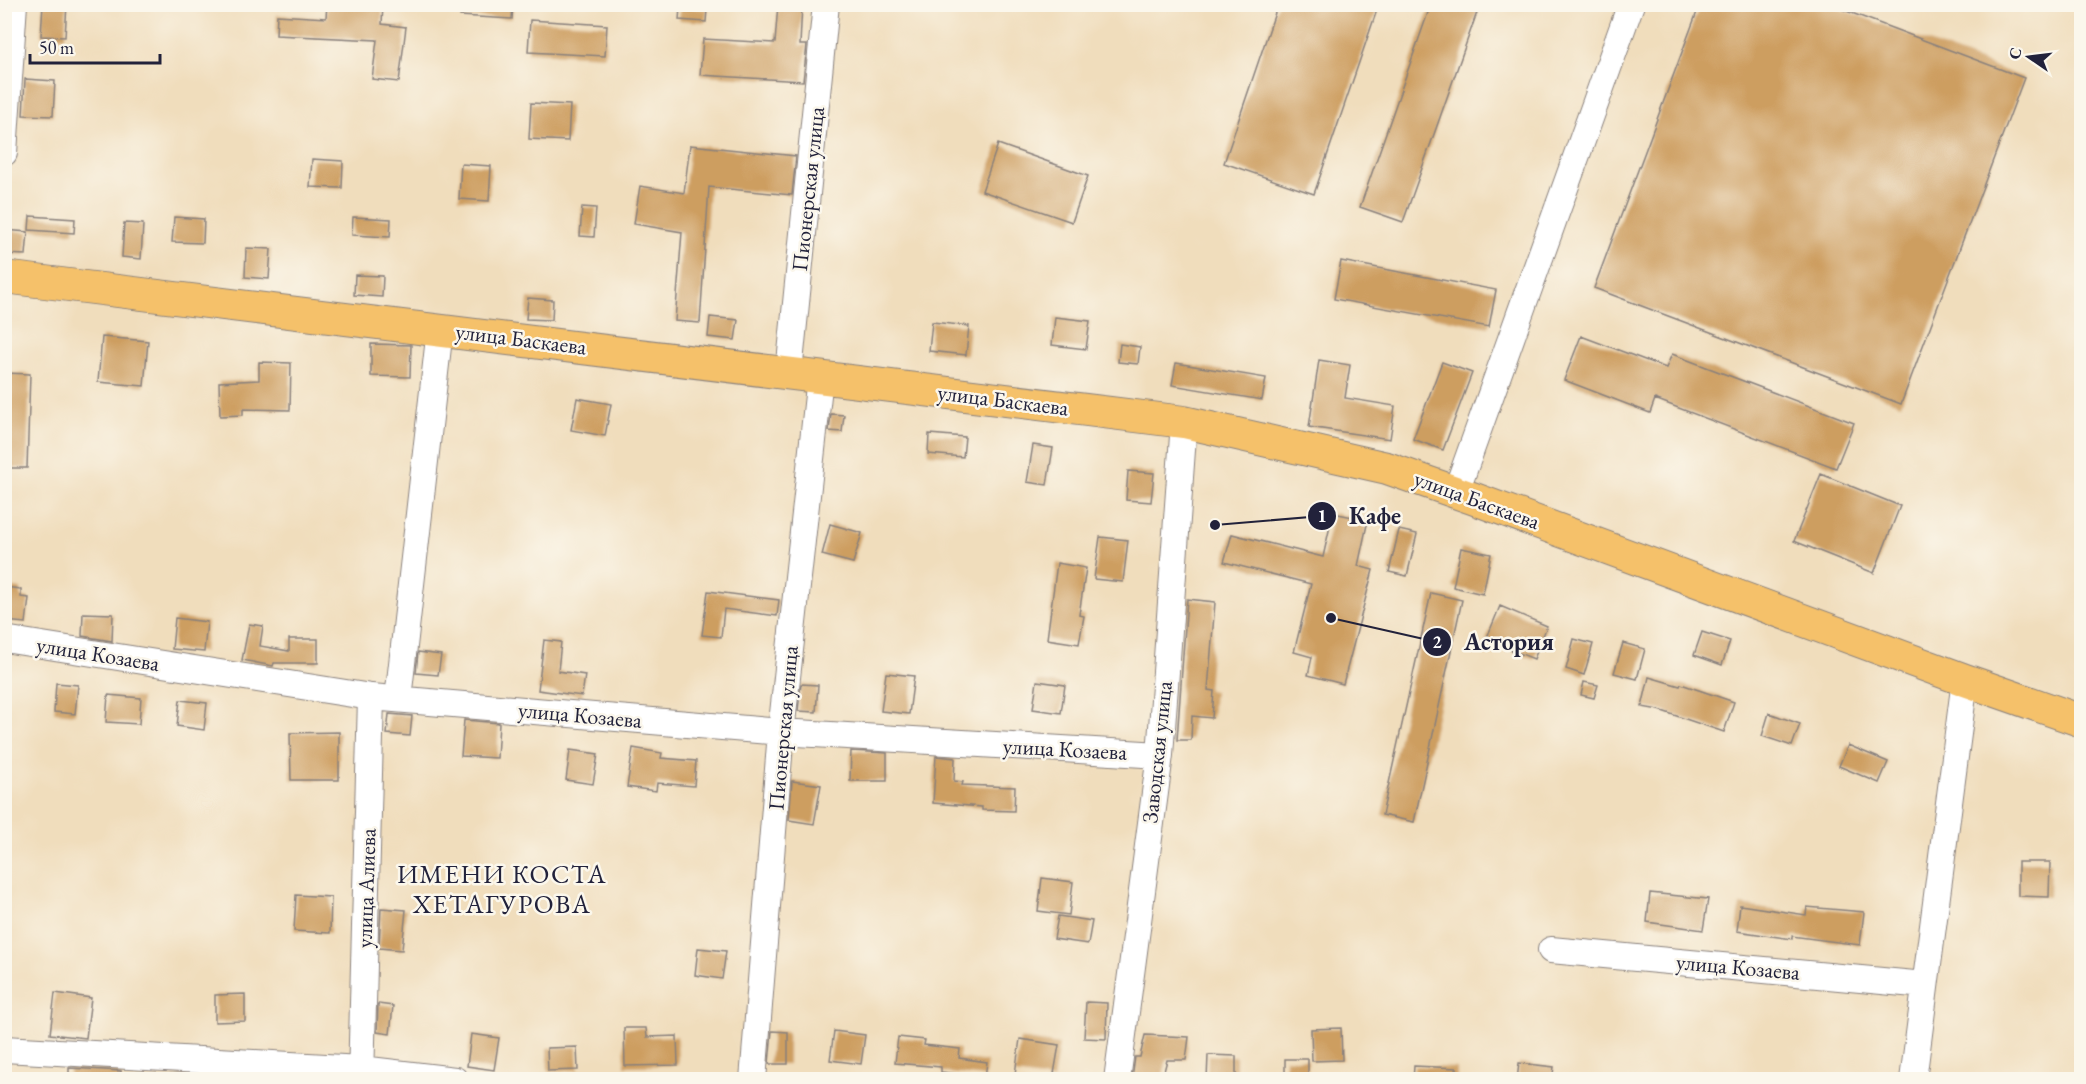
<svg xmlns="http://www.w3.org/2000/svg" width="2086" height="1084" viewBox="0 0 2086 1084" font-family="'EB Garamond',serif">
<rect width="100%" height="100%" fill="#fbf7ec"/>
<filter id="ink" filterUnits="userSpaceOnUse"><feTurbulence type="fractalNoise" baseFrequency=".0167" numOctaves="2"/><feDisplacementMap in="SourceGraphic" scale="12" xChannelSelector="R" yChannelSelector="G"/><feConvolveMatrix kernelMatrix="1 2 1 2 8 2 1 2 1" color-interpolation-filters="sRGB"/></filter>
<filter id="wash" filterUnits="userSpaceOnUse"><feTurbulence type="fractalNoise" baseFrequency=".008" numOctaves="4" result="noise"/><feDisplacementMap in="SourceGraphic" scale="24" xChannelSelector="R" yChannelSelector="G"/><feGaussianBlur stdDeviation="1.35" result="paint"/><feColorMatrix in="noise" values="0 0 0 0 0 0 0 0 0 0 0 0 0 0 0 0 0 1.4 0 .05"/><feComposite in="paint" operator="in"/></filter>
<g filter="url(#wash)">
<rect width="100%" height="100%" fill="#f0ddbc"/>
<g id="blocks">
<path fill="#cd9e61" d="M43,4H67L65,37L41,36Z
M327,4H383L382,24L406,27L399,82L372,79L377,40L276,35L277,15L326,18Z
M461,4H513L512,19L460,16Z
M778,4H802L800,45H807L803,81L700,75L703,39L775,43Z
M1278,4H1379L1314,194L1224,163Z
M1431,4H1480L1403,222L1360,207Z
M1700,4H1828L2024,78L1901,404L1594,288Z
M680,7L707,9L706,22L679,20Z
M530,20L607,25L605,56L528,52Z
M25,79L55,81L53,116L23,115Z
M531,103L570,105L568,141L529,139Z
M998,144L1088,176L1072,222L982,191Z
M690,145L796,156L792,195L709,187L700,323L675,321L682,232L634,224L640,186L684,193Z
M312,159L343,161L342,188L310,187Z
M461,164L491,166L489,201L459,199Z
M582,207L596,208L594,237L580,236Z
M30,216L75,219L74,233L29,230Z
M174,217L204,219L203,243L172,242Z
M353,217L391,219L390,237L352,235Z
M124,223L143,224L141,259L122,257Z
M4,230L28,232L26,255L4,254Z
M246,248L271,249L269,279L245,277Z
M1341,261L1496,290L1489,327L1334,299Z
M355,275L383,276L382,297L354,295Z
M528,298L553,300L552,320L526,319Z
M710,317L738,320L735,340L708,337Z
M1055,317L1090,321L1086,349L1052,345Z
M932,322L969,326L966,355L929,351Z
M1581,336L1666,368L1672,354L1854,423L1836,468L1655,399L1650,413L1564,380Z
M102,337L148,341L144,386L98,382Z
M371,344L411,345L410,377L371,376Z
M1120,344L1140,347L1138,364L1118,362Z
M1319,360L1350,365L1345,398L1395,406L1390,439L1309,427Z
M259,362L291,363L290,410L243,409V415L220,416L219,382L259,380Z
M1442,362L1472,373L1443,450L1413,439Z
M1176,363L1266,378L1262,400L1172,385Z
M4,373L30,374L27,468H4Z
M577,398L611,404L605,436L571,430Z
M831,414L844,415L842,432L829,431Z
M929,434L965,437L963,457L928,454Z
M1033,445L1053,448L1047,485L1027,482Z
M1128,471L1154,473L1151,502L1126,500Z
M1821,474L1900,506L1874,573L1794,541Z
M1333,513L1368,520L1358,566L1373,570L1343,684L1308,675L1312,657L1294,652L1311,584L1224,562L1232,534L1323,557Z
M830,524L862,533L853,563L822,555Z
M1399,530L1417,534L1407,576L1389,572Z
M1100,537L1128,540L1123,582L1094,579Z
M1461,548L1491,554L1483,594L1453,587Z
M1057,563L1086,568L1079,615L1084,616L1079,644L1047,639Z
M4,587L21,589V597L29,598L26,623L4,621Z
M708,591L779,600L777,616L724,609L721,637L702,635Z
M1431,593L1462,600L1414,822L1382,815Z
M1187,599L1215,602L1208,690L1214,691L1212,718L1192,716L1191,740H1177Z
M1500,606L1547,626L1534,659L1486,640Z
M83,613L113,614L112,641L82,636Z
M175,618L207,622L204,652L172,649Z
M249,624L263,626L260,646L289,651V639H318V663H274L273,666L242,660Z
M1702,632L1730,641L1722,665L1694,655Z
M1574,639L1593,644L1584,675L1566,669Z
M544,640L561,642L558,671L585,675L582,696L538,690Z
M1623,643L1645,649L1637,679L1614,673Z
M418,652L441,655L438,675L416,673Z
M886,673L914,676L909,714L881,711Z
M1649,677L1680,686L1681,684L1734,702L1724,732L1659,710L1642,707Z
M1037,681L1065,685L1061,713L1033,709Z
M1584,682L1598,685L1594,698L1581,695Z
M56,683L78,685L75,714L54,712Z
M801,684L818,685L816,712L798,711Z
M108,695L141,698L139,724L106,722Z
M180,700L207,703L204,730L177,726Z
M1769,713L1800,724L1792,746L1762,736Z
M389,714L412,716L410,736L387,734Z
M464,720L499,723L497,758L461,756Z
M339,732V780H291L290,733Z
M1848,745L1888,762L1879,783L1839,766Z
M633,748L662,753L661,758L696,761L694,786L657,783L656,791L627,787Z
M570,750L598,754L593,784L566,780Z
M851,751L887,753V781H850Z
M936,756L955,758L954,781L963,782L962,785L1015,787L1014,811L982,810V807L933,803Z
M792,781L821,785L814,824L789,820Z
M2018,862H2050L2049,897L2018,896Z
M1042,878L1073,882L1069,915L1038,911Z
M1650,893L1708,899L1703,930L1647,922Z
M296,895L331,897L330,933L294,931Z
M1740,905L1806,915L1807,907L1864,912L1860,945L1792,936V939L1737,931Z
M381,908L406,910L402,950L379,948Z
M1058,916L1092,921L1088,944L1054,939Z
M698,948L726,951L722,979L695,975Z
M55,993L91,998L86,1038L50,1034Z
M245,994V1021L215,1022V995Z
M1086,1002L1107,1003L1106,1039L1084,1038Z
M378,1004L393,1006L390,1034L377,1032Z
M624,1028H646L647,1037L677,1036L678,1065L625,1066Z
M1341,1028L1342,1060L1312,1061L1311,1029Z
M772,1031L788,1032V1064H769Z
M834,1031L865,1035L861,1064L830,1060Z
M471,1034L499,1038L494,1070L467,1066Z
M1145,1035L1189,1037L1186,1060H1167L1162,1079H1132L1135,1057H1140Z
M898,1037L925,1040L924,1045L960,1049L959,1058L987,1062L985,1077L941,1072V1067L895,1063Z
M1020,1039L1059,1045L1053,1080L1015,1074Z
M577,1047L578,1070L548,1071L547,1048Z
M1208,1055L1236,1056V1080H1207Z
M1285,1059H1308V1080H1285Z
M1519,1063L1554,1067L1552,1080H1517Z
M1414,1066L1457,1068V1080H1413Z
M69,1068L121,1071V1080H69Z"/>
</g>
</g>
<g filter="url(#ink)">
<use href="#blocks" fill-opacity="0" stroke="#89807c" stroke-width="1.5"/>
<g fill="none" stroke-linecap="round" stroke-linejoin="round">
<g stroke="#89807c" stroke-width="28">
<path id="minor" d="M4,153L14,4
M789,373L826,4
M1456,492L1631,4
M4,639L371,697L781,732L1160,755
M398,699L440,329
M1551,950L1925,985
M4,1049L361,1069L455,1080
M361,1080L371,697
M753,1080L781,732L820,377
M1117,1080L1160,755L1184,422
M1913,1080L1965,680"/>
</g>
<g stroke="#89807c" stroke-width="34">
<path id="major" d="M4,277L1184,422L1387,468L1472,498L1965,680L2082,721"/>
</g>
<use href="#minor" stroke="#fff" stroke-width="26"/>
<use href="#major" stroke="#f5c16b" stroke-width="32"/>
</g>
</g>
<g text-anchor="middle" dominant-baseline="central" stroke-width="5" stroke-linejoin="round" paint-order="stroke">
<g font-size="22" fill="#22223b" stroke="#fbf7ec">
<text transform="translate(808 189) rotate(-84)">Пионерская улица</text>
<text transform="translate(521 339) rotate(7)">улица Баскаева</text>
<text transform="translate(1003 400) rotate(7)">улица Баскаева</text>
<text transform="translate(1477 500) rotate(20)">улица Баскаева</text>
<text transform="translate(98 654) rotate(9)">улица Козаева</text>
<text transform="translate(580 715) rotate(5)">улица Козаева</text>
<text transform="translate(783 728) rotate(-85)">Пионерская улица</text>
<text transform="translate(1065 749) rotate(3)">улица Козаева</text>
<text transform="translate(1157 752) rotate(-84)">Заводская улица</text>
<text transform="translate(366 888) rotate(-88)">улица Алиева</text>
<text transform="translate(1738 967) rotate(5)">улица Козаева</text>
</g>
<g font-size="26" letter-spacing="1.5" fill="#22223b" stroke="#fbf7ec">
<text x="502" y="874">ИМЕНИ КОСТА<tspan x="502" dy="30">ХЕТАГУРОВА</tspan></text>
</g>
</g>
<path fill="none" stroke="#22223b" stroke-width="2" d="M1215 525L1322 516M1331 618L1437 642"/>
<g fill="#22223b" stroke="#fbf7ec" stroke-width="2">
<circle cx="1215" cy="525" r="6"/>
<circle cx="1331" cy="618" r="6"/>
<circle cx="1322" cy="516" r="15"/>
<circle cx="1437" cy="642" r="15"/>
</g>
<g font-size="18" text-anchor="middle" font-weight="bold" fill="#fff">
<text x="1322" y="522">1</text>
<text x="1437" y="648">2</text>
</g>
<g font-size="24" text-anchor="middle" font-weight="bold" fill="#22223b" stroke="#fbf7ec" stroke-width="5" stroke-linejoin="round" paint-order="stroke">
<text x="1375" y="524">Кафе</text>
<text x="1509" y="650">Астория</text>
</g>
<rect width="2086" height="1084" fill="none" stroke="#fbf7ec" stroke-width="24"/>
<g transform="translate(2029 57) rotate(284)" stroke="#fbf7ec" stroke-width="4.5" paint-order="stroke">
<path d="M0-4.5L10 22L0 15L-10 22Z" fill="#22223b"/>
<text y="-9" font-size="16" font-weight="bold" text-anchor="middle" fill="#22223b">С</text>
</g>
<path d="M30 54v9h130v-9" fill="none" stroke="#22223b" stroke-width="3"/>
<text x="39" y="54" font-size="18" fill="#22223b" stroke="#fbf7ec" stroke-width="4.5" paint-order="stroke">50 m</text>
</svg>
